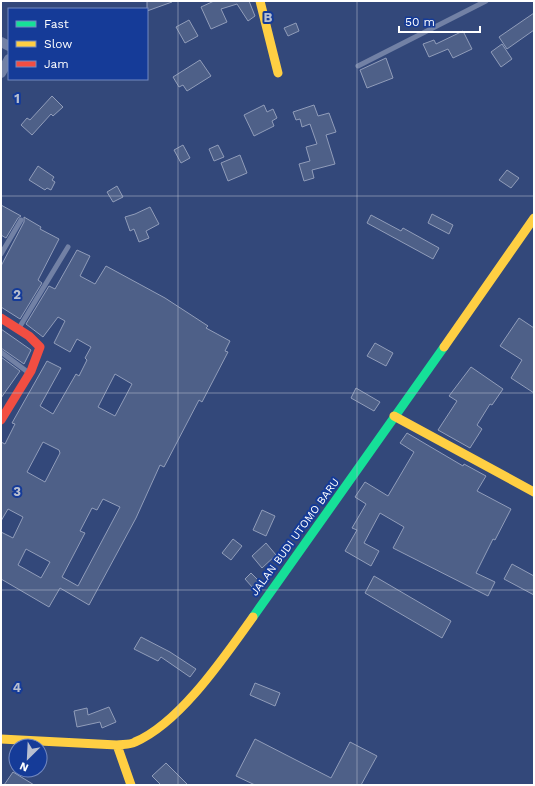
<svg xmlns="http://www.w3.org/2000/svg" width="535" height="786" viewBox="0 0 535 786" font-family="'Work Sans',sans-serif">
<rect width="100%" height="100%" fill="#33487a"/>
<path fill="#4e6088" stroke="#919dba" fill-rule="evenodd" d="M147,1H172V2L147,11Z
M214,1H249L255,16L248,21L237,4L221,9L227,22L211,29L201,7Z
M534,13V30L507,49L499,37Z
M189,20L198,36L185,43L176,27Z
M296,23L299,31L288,36L284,28Z
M463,31L472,49L453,58L448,49L429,57L423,44L434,40L436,44Z
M502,44L512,59L501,67L491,52Z
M386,58L393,78L367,88L360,70Z
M200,60L211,76L187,91L183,85L179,87L173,77Z
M52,96L63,107L53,116L51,114L32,135L21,125L27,118L30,120Z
M264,105L267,112L273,109L277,118L272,121L274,126L254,136L244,115Z
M314,105L318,116L329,113L336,132L326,135L335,164L312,170L314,178L304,181L299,164L310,161L306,147L317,144L310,124L302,127L300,119L296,120L293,112Z
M183,145L190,158L181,163L174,150Z
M218,145L224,157L214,161L209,149Z
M240,155L247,173L228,181L221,163Z
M38,166L54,177L52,180L55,182L51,190L47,188L45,190L29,180Z
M507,170L519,178L511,188L499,180Z
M117,186L123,197L113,202L107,192Z
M1,205L21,216L18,218L6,238L1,235Z
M150,207L159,224L146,231L149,238L139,242L134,229L130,231L125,217L135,214Z
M432,214L453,225L449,234L428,223Z
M371,215L401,231L403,228L439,248L433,259L367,223Z
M24,217L41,227L40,229L59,239L38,280L42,283L20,319L1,307V266L24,222Z
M77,250L90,256L80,276L95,284L106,266L165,298L208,326L206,328L230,341L225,351L228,352L202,402L199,400L164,467L160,465L136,518L89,605L60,588L49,607L1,579V532L13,538L23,517L8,509L1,521V442L5,444L15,424L12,423L47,361L61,368L40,406L53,414L76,374L79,376L87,360L85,358L91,347L77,339L70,352L54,343L65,321L58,317L43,337L26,324L49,286L55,289ZM115,374L132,384L115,416L98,407ZM43,442L59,450L60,453L45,482L27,472ZM103,499L120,507L78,586L62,577L85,533L80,531L92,508L97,510ZM26,549L50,562L41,578L18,565Z
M519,318L534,328V393L511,378L522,360L500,346Z
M1,329L31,350L24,364L1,348Z
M375,343L393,353L386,366L367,356Z
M1,357L20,371L1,398Z
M471,367L503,389L492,405L490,404L477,425L482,429L470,448L438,430L457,401L449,396Z
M356,388L380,402L374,411L351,398Z
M407,433L463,466L464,464L486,476L477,491L511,509L495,540L493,539L476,573L495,582L488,596L393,548L404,527L380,513L364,543L379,551L371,566L345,551L357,530L352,528L366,504L355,497L365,482L388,496L414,452L400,443Z
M262,510L275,516L266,536L253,530Z
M233,539L242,546L231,560L222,553Z
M266,543L276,555L262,568L252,556Z
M512,564L534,576V595L504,579Z
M251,573L260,582L253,588L245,579Z
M374,576L451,621L442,638L365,593Z
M141,637L170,652L196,669L190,677L161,657L158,661L134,649Z
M255,683L280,693L275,706L250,695Z
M109,707L116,722L102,728L100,722L77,727L74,711L87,708L88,715Z
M255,739L331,778L350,742L377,756L361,785H255L236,776Z
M166,763L188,785H161L152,776Z
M13,772L31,783L34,785H4Z"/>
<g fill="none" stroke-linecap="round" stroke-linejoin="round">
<path stroke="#7281a5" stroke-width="5" d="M358,66L486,1
M1,254L21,220
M19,328L68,247
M1,352L29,373"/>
<path stroke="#7281a5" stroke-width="10" d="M1,42L9,46
M1,73L9,59"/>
<path stroke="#16e098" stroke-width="9" d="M253,617L444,347"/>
<path stroke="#ffcf43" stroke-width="9" d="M260,1L278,73
M444,347L534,218
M394,416L534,492
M1,739L117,745C123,744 130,745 135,742C180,723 225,656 253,617
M117,745L131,785"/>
<path stroke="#f24e42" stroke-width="9" d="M1,318L29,336L40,347L31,371L1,420"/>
</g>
<path fill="none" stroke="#b8bfd0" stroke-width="1" stroke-opacity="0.55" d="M178,1V785M357,1V785M1,196H534M1,393H534M1,590H534"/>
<g text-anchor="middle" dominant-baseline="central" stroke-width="4" stroke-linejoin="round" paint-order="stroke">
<g font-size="11" fill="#fff" stroke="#153b98">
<text transform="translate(295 537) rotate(-54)">JALAN BUDI UTOMO BARU</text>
</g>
</g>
<g font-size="13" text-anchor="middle" font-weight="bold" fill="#b8bfd0" stroke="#153b98" stroke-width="4" stroke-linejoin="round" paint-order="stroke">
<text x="268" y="22">B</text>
<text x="17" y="103">1</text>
<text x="17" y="299">2</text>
<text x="17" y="496">3</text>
<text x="17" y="692">4</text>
</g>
<rect width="535" height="786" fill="none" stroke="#ffffff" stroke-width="4"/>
<rect x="8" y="8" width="140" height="72" fill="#153b98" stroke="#7389c1"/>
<rect x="16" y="21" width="20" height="6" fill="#16e098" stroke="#7389c1"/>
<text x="44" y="28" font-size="12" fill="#ffffff">Fast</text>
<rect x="16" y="41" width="20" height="6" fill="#ffcf43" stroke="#7389c1"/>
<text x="44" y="48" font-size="12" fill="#ffffff">Slow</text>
<rect x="16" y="61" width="20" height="6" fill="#f24e42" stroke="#7389c1"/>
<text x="44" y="68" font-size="12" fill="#ffffff">Jam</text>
<g transform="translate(28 758) rotate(204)"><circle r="19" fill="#153b98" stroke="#7389c1"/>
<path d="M0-3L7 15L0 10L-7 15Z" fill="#b8bfd0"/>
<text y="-6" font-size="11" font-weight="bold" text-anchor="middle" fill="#ffffff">N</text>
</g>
<path d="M399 26v6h81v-6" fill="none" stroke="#ffffff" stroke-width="2"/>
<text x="405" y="26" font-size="12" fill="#ffffff" stroke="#153b98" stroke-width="3" paint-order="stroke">50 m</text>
</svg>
